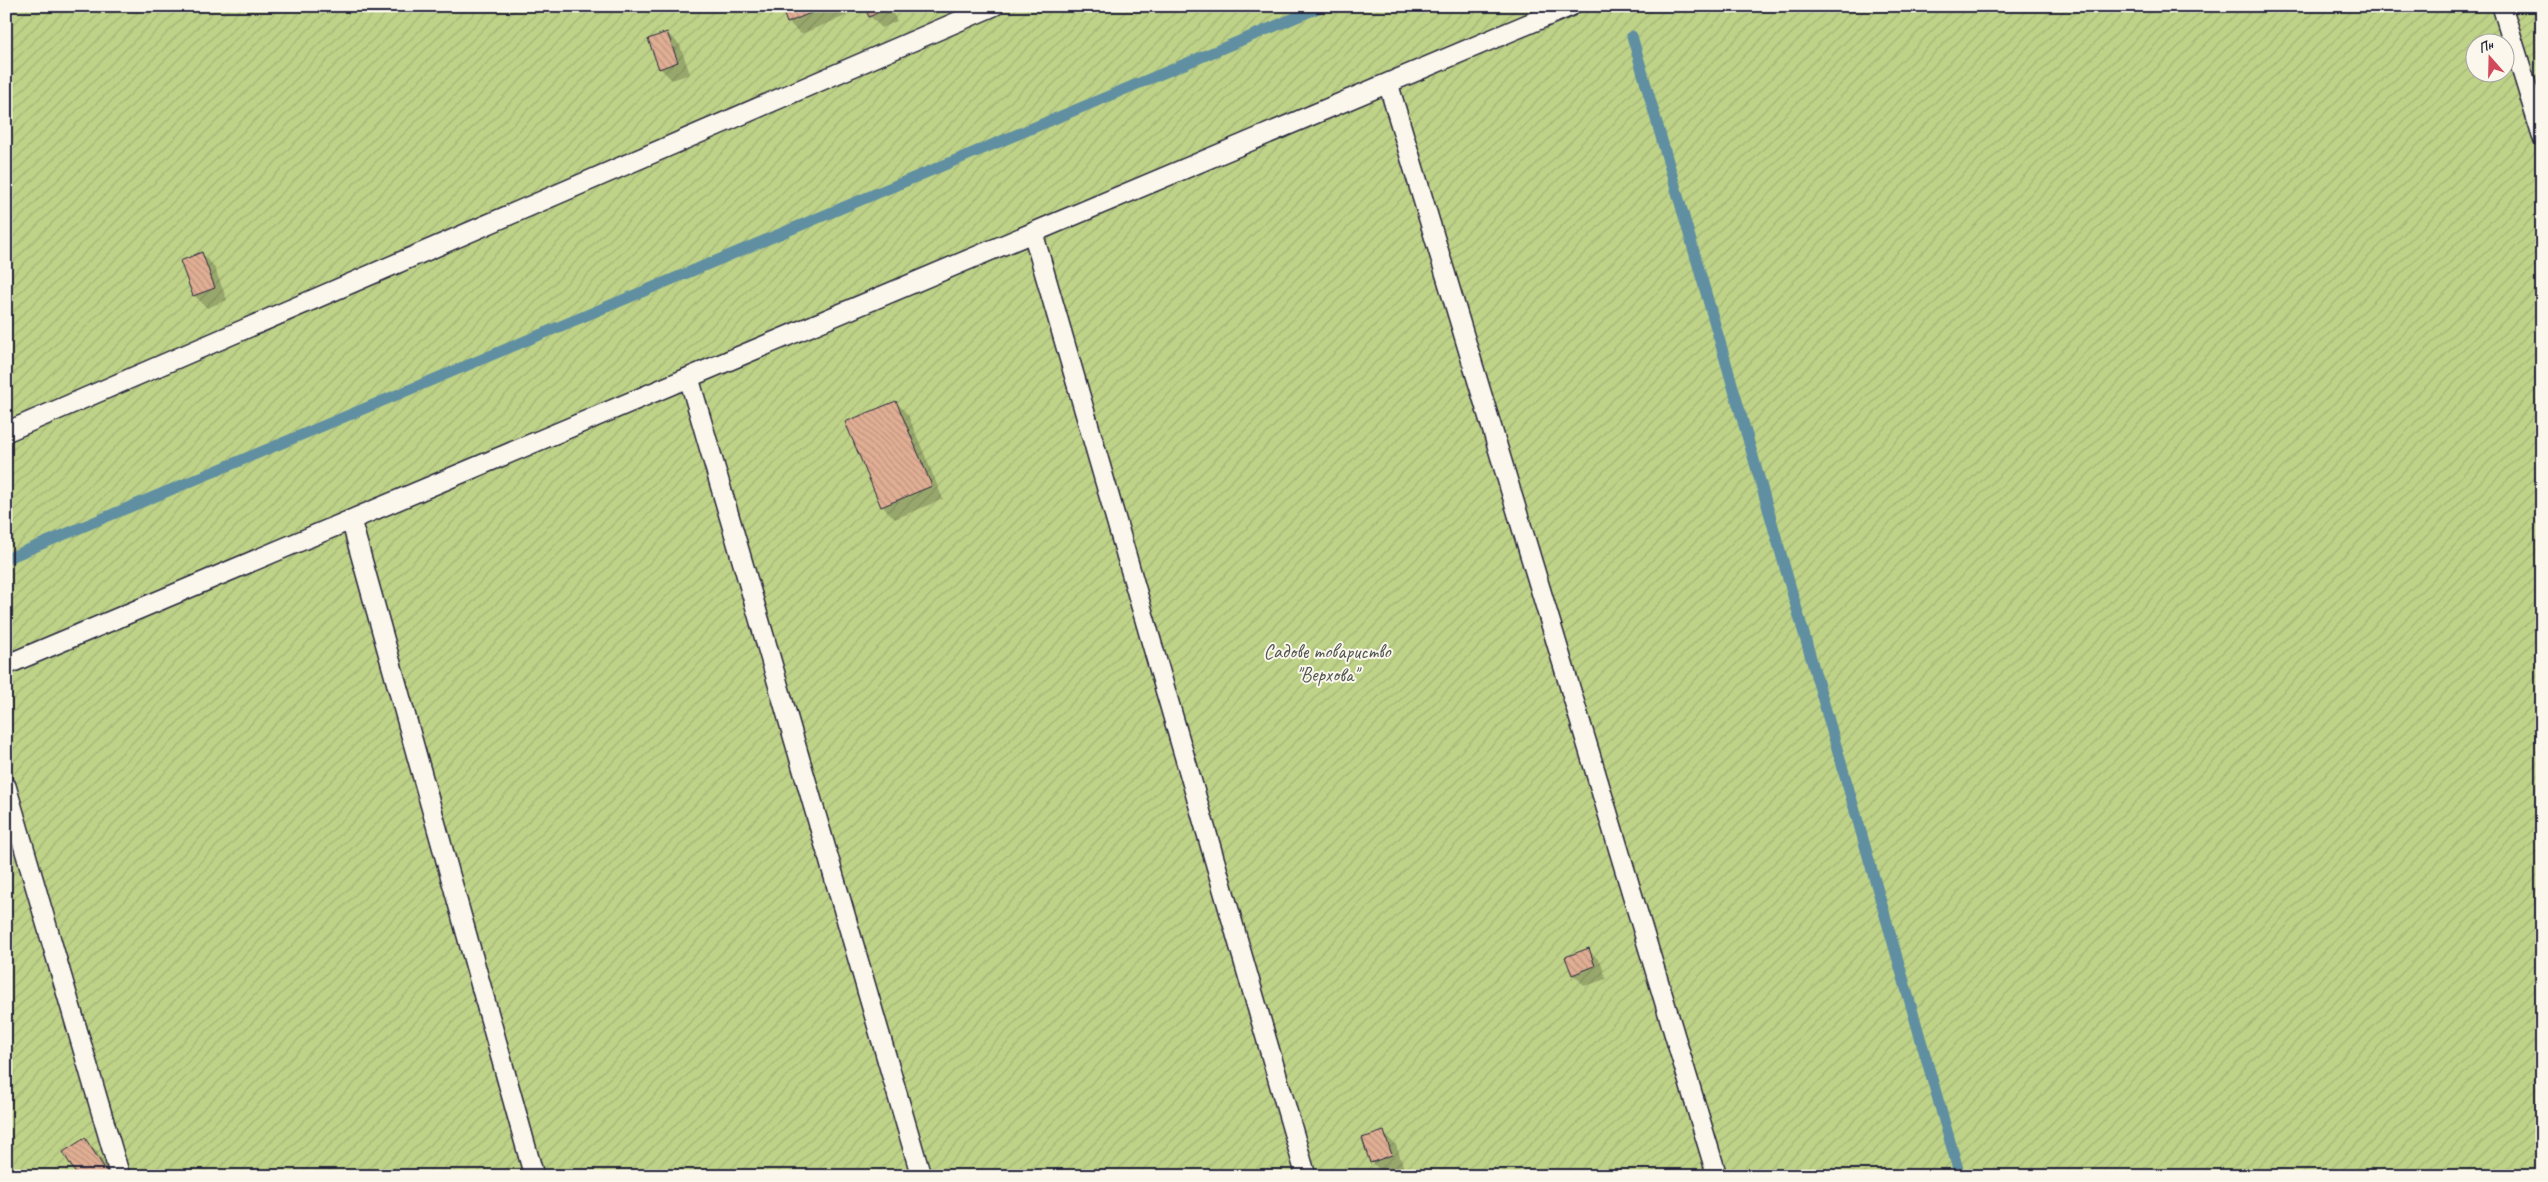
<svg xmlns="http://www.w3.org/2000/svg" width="2548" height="1182" viewBox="0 0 2548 1182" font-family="Caveat,sans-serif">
<defs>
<pattern id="garden-furrows" width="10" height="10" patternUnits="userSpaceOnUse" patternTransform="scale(1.25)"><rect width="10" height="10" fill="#bed288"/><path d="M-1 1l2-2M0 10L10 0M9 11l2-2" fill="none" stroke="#a3b476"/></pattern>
<pattern id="building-back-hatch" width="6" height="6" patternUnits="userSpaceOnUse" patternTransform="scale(1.25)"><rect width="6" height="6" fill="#e0ae93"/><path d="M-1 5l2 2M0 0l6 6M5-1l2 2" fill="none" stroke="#c09580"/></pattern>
</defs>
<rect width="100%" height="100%" fill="#f6e8da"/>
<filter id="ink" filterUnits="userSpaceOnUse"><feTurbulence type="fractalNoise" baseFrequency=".02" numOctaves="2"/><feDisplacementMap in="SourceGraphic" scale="10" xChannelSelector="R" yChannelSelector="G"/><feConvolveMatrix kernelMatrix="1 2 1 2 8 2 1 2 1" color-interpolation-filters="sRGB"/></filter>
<g filter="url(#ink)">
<path fill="url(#garden-furrows)" stroke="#707a62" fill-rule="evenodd" d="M6,6H2542V1176H6ZM2476,42H2506V72H2476Z"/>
<path fill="#0003" d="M782,6H842L846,16L801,34L788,22Z
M865,6H889L897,21L882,28L870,16Z
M667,33L680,45L690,74L672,80L660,68Z
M202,254L214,266L227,300L207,308L194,295Z
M896,402L908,415L943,499L895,519L882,506Z
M1588,950L1601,962L1606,979L1585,986L1573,974Z
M1383,1133L1396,1145L1404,1168L1384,1174L1371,1162Z
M85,1140L97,1152L112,1176H79Z"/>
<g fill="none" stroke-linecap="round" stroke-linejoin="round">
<path stroke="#608fa2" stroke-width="11" d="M1632,36L1960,1176
M6,559L1323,6"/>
</g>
<path fill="url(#building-back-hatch)" stroke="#22223b" d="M781,6H827L787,23Z
M864,6H884L885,9L869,17Z
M667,32L678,62L659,69L648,39Z
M202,252L215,288L193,296L180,261Z
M896,401L932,486L881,507L845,422Z
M1589,948L1595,966L1572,975L1565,957Z
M1384,1131L1392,1155L1370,1163L1362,1138Z
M85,1138L107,1172L101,1176H77L63,1152Z"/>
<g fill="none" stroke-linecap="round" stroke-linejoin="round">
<g stroke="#22223b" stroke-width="22">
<path id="lane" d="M2502,6L2542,136
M1388,83L1717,1176
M1033,233L1306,1176
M689,378L921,1176
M6,432L994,6
M351,520L534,1176
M6,665L1571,6
M6,786L120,1176"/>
</g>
<use href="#lane" stroke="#fbf7ec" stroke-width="19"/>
</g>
</g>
<g text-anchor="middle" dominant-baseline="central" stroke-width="4" stroke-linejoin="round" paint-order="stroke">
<g font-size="20" fill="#515752" stroke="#fbf7ec">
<text x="1327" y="651">Садове товариство<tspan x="1327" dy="23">"Верхова"</tspan></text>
</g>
</g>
<rect width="2548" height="1182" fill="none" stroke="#fbf7ec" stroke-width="25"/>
<rect x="12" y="12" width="2523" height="1157" fill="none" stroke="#22223b" stroke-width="2" filter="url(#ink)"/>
<g transform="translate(2490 58) rotate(340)"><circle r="24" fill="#fbf7ec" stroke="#a4a2a5"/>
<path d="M0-4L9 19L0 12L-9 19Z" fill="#d1495b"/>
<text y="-8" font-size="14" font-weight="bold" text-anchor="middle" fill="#22223b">Пн</text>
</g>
</svg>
